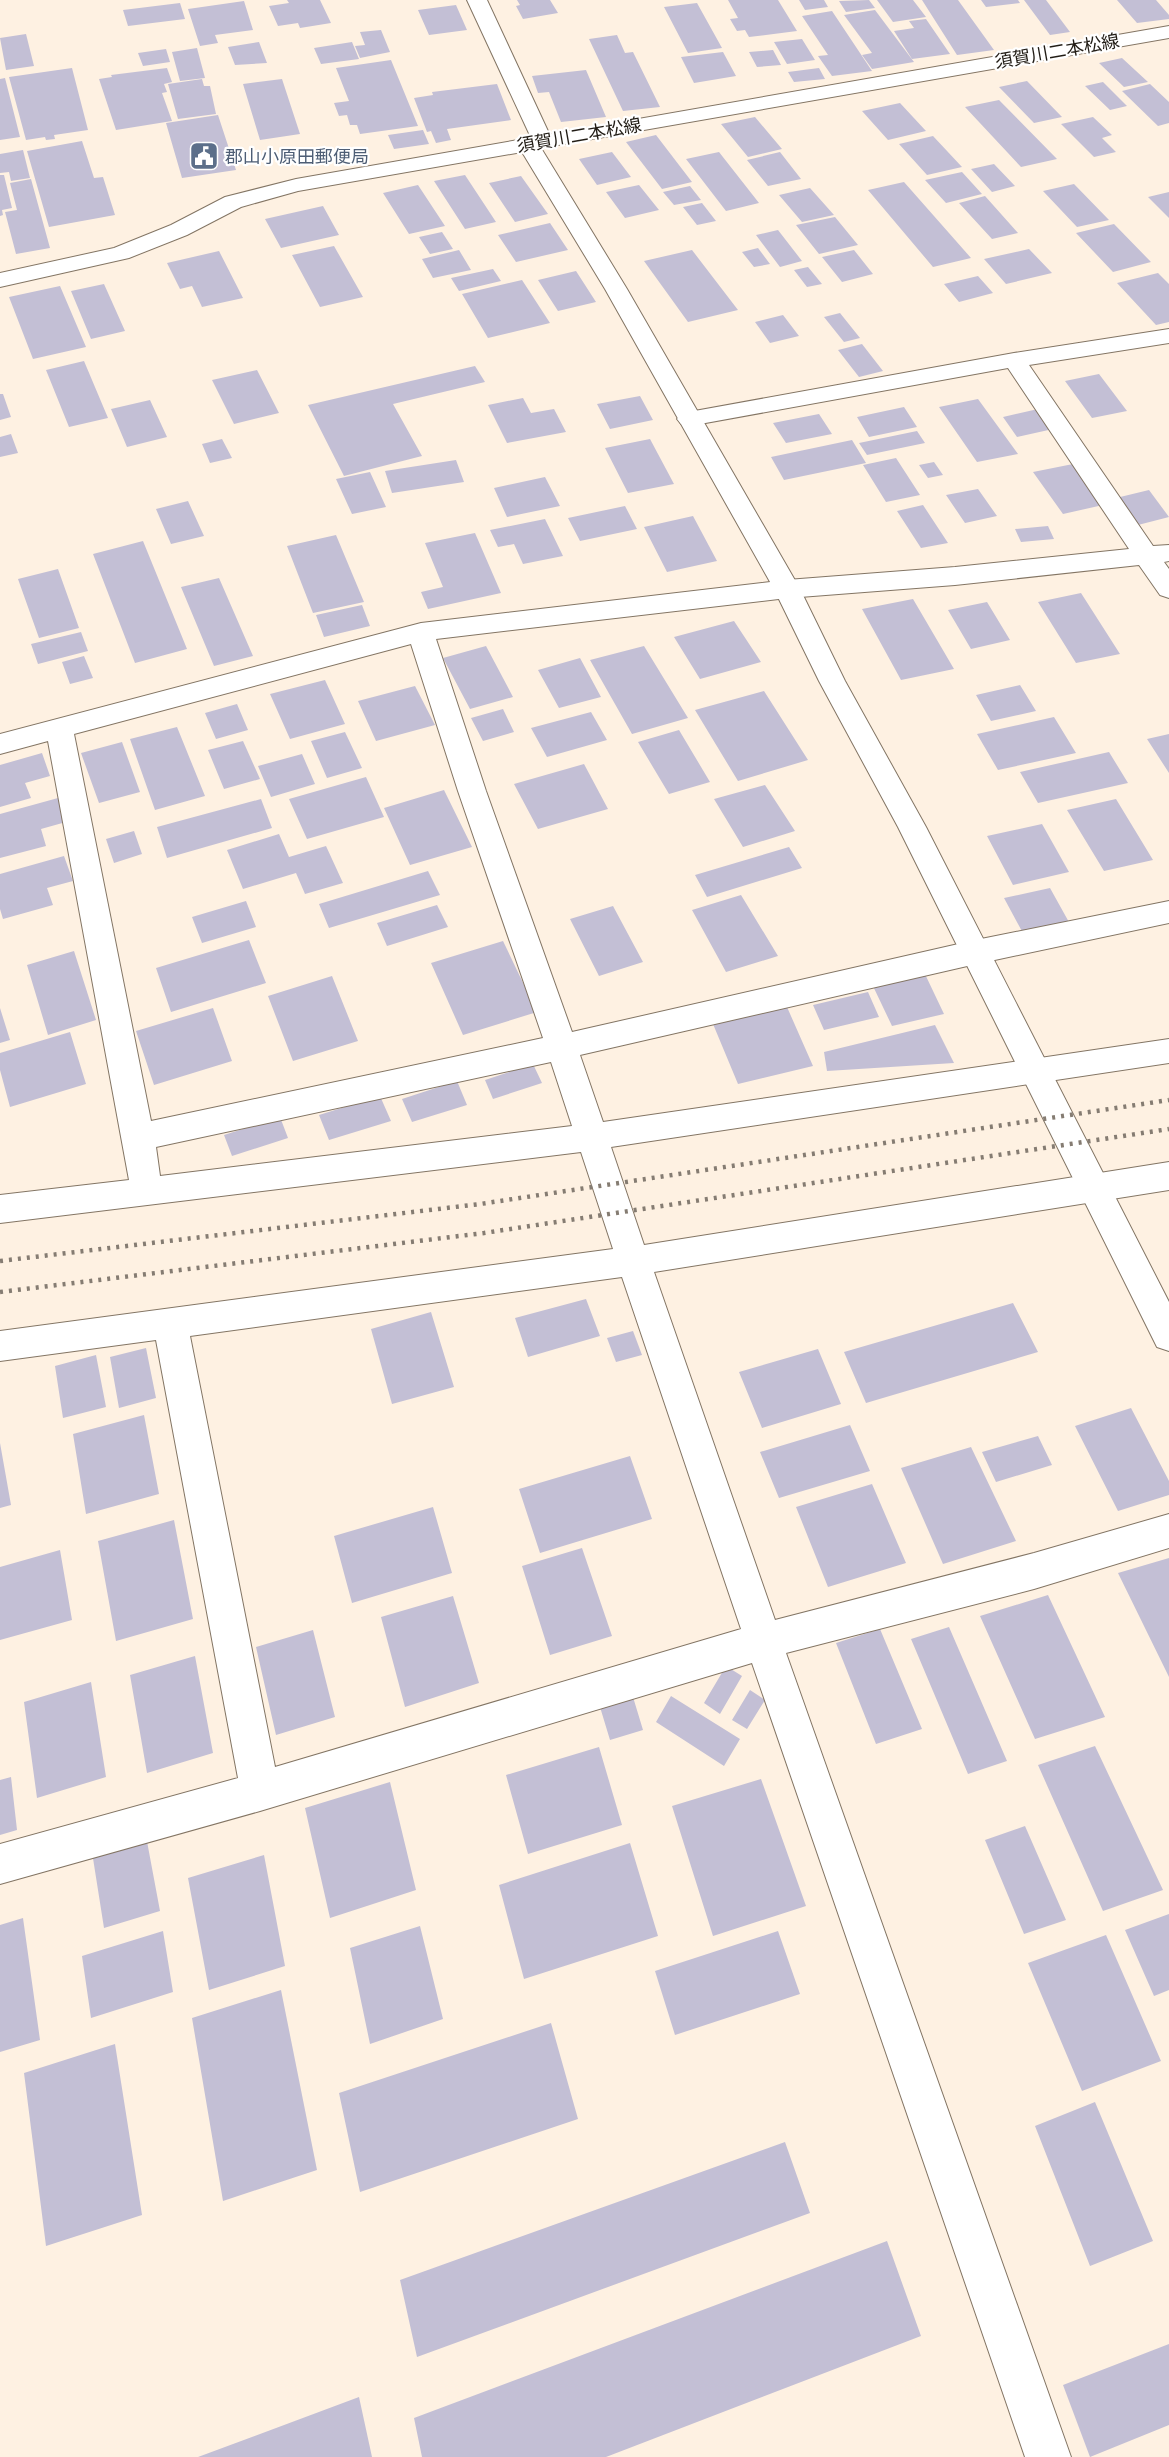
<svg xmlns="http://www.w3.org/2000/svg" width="1169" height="2457" viewBox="0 0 1169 2457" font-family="'PT Sans Narrow','Noto Sans JP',sans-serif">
<rect width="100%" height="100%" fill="#fef1e2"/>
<path fill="#c3bfd5" d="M287,0H320L331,23L300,28L298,23L278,26L269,6L289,3Z
M517,0H550L558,13L523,19L516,6L520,5Z
M728,0H778L797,31L749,37L745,30L737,31L730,19L738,18Z
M799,0H824L828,7L805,10Z
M869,0L875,8L846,12L839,1Z
M877,0H913L926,17L893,22Z
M922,0H958L994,50L957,55Z
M981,0H1018L1020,3L986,7Z
M1024,0H1046L1070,32L1050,35Z
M1117,0H1156L1169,15V19L1137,23Z
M244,1L253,30L215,35L218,43L200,46L188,9Z
M180,3L185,19L128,26L123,10Z
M697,3L722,48L688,53L664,7Z
M456,5L467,30L429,35L418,10Z
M875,10L914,62L872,69L862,55L872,53L844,15Z
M832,11L872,71L832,76L818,56L828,55L802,16Z
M926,19L950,54L912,59L894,31L914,28L909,21Z
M381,30L390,52L360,58L355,46L365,45L360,32Z
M26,34L34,66L6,70L0,38Z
M617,35L625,53L633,52L660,107L623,111L589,39Z
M802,39L815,60L787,64L774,42Z
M259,42L267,63L235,65L228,47Z
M352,42L359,59L321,64L314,48Z
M197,48L205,78L180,81L172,52Z
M166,49L170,62L143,66L138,53Z
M773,50L781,65L757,67L749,52Z
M723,52L736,76L694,83L681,57Z
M1122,58L1148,82L1124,87L1099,63Z
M391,60L418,126L360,134L357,125H350L347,115L339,116L334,103L349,101L336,68Z
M72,68L88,130L54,135L55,139L46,140L45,137L26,140L9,77Z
M167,68L172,82L164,84L167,92L162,93L172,121L116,130L99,79L112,77L111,75Z
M819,68L825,79L794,82L788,72Z
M586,70L606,117L561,122L549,92L538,93L532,76Z
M5,78L20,137L0,140V79Z
M202,79L204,86H210L216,114L178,119L168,84Z
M282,79L300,134L260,140L243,84Z
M1027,81L1062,117L1034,123L999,87Z
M1103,82L1127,106L1110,110L1085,86Z
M497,84L511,120L447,129L451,140L436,143L431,131L427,132L414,98L433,95L432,92Z
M1150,84L1169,102V123L1158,126L1122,91Z
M999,100L1057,159L1021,167L965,107Z
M900,103L926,131L888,140L862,111Z
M218,115L236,170L182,178L166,123Z
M755,117L782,149L748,157L721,124Z
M1093,117L1112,135L1102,138L1116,152L1094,157L1061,124Z
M423,130L429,144L394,149L388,135Z
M656,135L692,182L662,189L626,142Z
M933,136L962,167L927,175L899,144Z
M82,141L94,178L103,177L115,215L49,227L27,151Z
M23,150L30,178L11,181L9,172L0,173V154Z
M612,152L631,177L597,185L579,159Z
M719,152L759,203L726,211L686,159Z
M780,152L801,179L768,186L747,160Z
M994,164L1015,186L992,192L971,169Z
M962,172L982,194L946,203L925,180Z
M0,175H4L12,208L2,210L3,215L0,216Z
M465,175L496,222L465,229L434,181Z
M521,176L548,214L515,222L489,183Z
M31,179L50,248L16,254L5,212L17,210L10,183Z
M904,182L971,258L933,267L868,190Z
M1074,184L1109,220L1077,227L1043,191Z
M418,185L445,226L409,234L383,193Z
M639,185L659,210L625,218L606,192Z
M690,186L701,200L674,205L663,192Z
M810,188L834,215L802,222L779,195Z
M1169,192V218L1148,197Z
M985,196L1018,233L992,239L959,203Z
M702,203L716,221L697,225L683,207Z
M323,206L339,235L281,248L265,219Z
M835,217L858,245L819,254L796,225Z
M550,223L568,250L516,262L498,235Z
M1114,224L1151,262L1113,272L1076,233Z
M778,230L802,261L780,267L756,235Z
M442,232L453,249L430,254L419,237Z
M334,246L363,297L320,307L292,255Z
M758,248L770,264L754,267L742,252Z
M1029,249L1052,273L1006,284L984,259Z
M459,250L471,270L433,278L422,259Z
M692,250L738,310L688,322L644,261Z
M854,250L873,274L842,282L822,257Z
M219,251L243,298L202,307L192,286L180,289L167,263Z
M808,267L822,284L807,287L794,270Z
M493,269L501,281L459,291L451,278Z
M576,271L596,302L558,311L538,280Z
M1158,273L1169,284V322L1156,325L1117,283Z
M978,276L993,293L959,302L944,284Z
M522,280L550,323L488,338L462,294Z
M104,284L125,331L91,339L71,291Z
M60,286L86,347L33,359L9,297Z
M840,313L860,338L844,342L824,317Z
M783,315L799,336L770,343L755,322Z
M862,344L883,371L859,377L838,350Z
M84,361L108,418L69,427L46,370Z
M475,366L485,382L393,404L422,456L344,476L308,405Z
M257,370L279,413L234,424L212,380Z
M1099,374L1127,411L1092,418L1065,381Z
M0,394H3L11,417L0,420Z
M640,396L653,420L610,429L597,404Z
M523,398L531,413L554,409L566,432L507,443L488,405Z
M978,399L1018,454L977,462L939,407Z
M150,400L167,437L127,447L111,409Z
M904,407L917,427L869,437L857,417Z
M1038,409L1053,429L1017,437L1003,417Z
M819,414L832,434L786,443L773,423Z
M917,431L925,443L867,455L859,443Z
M11,434L18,453L0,457V437Z
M222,439L232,458L210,463L202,444Z
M650,439L674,484L628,493L605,448Z
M852,440L866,463L784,480L771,457Z
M896,458L920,495L886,502L863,465Z
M456,460L464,482L392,493L385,471Z
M934,462L943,475L928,478L919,465Z
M1073,464L1103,505L1063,514L1033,472Z
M370,472L386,507L352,514L336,479Z
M545,477L560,506L507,517L494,488Z
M978,489L997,516L965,523L946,495Z
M1149,490L1169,517L1138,525L1116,498Z
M188,501L204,536L171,544L156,509Z
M923,505L948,543L921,548L897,511Z
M625,506L637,529L580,541L568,518Z
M693,516L717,561L667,572L644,527Z
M545,519L563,556L523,564L514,544L498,547L490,530Z
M1048,526L1054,539L1021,542L1015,529Z
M475,533L501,593L428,609L421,592L443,587L425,543Z
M336,535L364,602L313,613L287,546Z
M143,541L187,649L135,663L93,554Z
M58,569L79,628L39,638L18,579Z
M219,578L253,656L214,666L181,587Z
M1081,593L1120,654L1076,663L1038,602Z
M913,599L954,669L901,680L862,609Z
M987,602L1010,640L971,649L948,610Z
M362,605L370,626L324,637L316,615Z
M734,621L761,662L700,679L674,637Z
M81,632L88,651L38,664L31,644Z
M486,646L513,697L470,709L443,658Z
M644,646L688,718L632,734L590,660Z
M84,656L93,678L70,684L62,662Z
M580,658L601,697L559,708L538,670Z
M325,680L345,724L290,739L270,694Z
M1020,685L1036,711L991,721L976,695Z
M415,686L435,725L376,741L358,701Z
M764,691L808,760L738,781L695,710Z
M237,704L248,730L216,739L205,713Z
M503,709L514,732L483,741L471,718Z
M591,712L607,740L547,757L531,728Z
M1054,717L1076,753L998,770L977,734Z
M177,727L205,796L155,810L130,739Z
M679,730L710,782L669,794L638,742Z
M345,732L362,768L327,778L311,741Z
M1169,734V773L1147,739Z
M243,741L260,779L224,789L208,750Z
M122,742L140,792L99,803L81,753Z
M1109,752L1128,783L1038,803L1020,772Z
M42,753L50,776L25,783L31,798L0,807V765Z
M302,754L315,784L271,797L258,766Z
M584,764L608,809L538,829L514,784Z
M366,777L384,817L307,839L289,799Z
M765,785L795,831L743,847L714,799Z
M444,790L472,847L410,865L384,808Z
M58,798L66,822L41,829L46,846L0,858V814Z
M261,799L272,828L167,858L157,827Z
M1116,799L1153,860L1104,871L1067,810Z
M1042,824L1069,872L1013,885L987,836Z
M134,831L142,854L114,863L106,839Z
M279,834L289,857L326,846L343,883L305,894L296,873L243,889L227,850Z
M789,847L802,868L707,897L695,875Z
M64,856L73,881L47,888L53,905L3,919L0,909V874Z
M428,871L440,895L329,928L319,904Z
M1050,888L1070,924L1024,935L1004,898Z
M741,895L778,956L726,972L692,910Z
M246,901L256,927L202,943L192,917Z
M437,905L448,927L387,946L377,923Z
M613,906L643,962L599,976L570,919Z
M249,940L266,983L171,1012L156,968Z
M503,941L537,1012L463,1035L431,963Z
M74,951L96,1020L48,1035L27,965Z
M924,972L944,1014L892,1026L872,984Z
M332,976L358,1041L293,1061L268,996Z
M868,992L879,1017L824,1030L813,1005Z
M787,1007L813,1066L738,1084L713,1024Z
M0,1008L10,1040L0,1043Z
M213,1008L232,1061L154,1085L136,1031Z
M935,1025L954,1063L827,1071L824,1052Z
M70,1032L86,1084L10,1107L0,1070V1053Z
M533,1064L542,1083L493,1099L485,1080Z
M457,1081L467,1105L412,1122L402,1099Z
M380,1096L391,1121L329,1140L319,1115Z
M280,1117L288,1138L232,1156L224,1135Z
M586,1299L600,1336L528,1357L515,1318Z
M1013,1303L1038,1352L866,1403L844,1352Z
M431,1312L454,1387L392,1404L371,1329Z
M633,1331L642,1355L616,1362L607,1338Z
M146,1348L156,1398L119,1408L110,1357Z
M818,1349L841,1404L762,1428L739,1372Z
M96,1355L106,1407L63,1418L55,1366Z
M1131,1408L1169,1481V1495L1118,1511L1075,1426Z
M144,1415L159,1494L86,1514L73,1434Z
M850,1425L870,1471L779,1498L760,1452Z
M1038,1436L1052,1465L996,1482L982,1452Z
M0,1443L11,1505L0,1508Z
M971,1447L1016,1541L943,1564L901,1468Z
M630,1456L652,1519L540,1553L519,1489Z
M872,1484L906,1563L828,1587L796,1507Z
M433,1507L452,1573L352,1603L334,1536Z
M174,1520L193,1619L116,1641L98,1541Z
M582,1548L612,1636L550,1655L522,1566Z
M60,1550L72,1620L0,1640V1567Z
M1169,1558V1677L1118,1573Z
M1048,1595L1105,1717L1035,1739L980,1616Z
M453,1596L479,1683L405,1707L381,1617Z
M949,1627L1007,1761L968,1774L911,1639Z
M880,1629L922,1729L876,1744L836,1643Z
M313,1630L335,1717L276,1735L256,1647Z
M195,1656L213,1753L147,1773L130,1675Z
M726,1666L742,1676L720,1714L704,1703Z
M91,1682L106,1777L37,1798L24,1702Z
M750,1690L765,1700L747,1729L732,1720Z
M671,1696L740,1739L724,1766L656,1722Z
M633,1697L643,1730L610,1740L600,1707Z
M1095,1746L1163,1890L1103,1911L1038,1765Z
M599,1747L622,1825L528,1854L506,1775Z
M11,1777L17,1830L0,1835V1780Z
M761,1779L806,1906L713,1936L672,1806Z
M390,1782L416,1890L330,1918L305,1808Z
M1025,1826L1066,1920L1024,1934L985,1840Z
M146,1836L160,1911L104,1928L92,1852Z
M630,1843L658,1936L524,1979L499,1885Z
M264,1855L285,1966L209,1990L188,1878Z
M1169,1914V1990L1154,1996L1125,1930Z
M23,1918L40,2040L0,2052V1925Z
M420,1926L443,2019L370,2044L350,1948Z
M163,1931L173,1992L91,2018L82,1956Z
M778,1931L800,1994L675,2035L655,1971Z
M1106,1935L1161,2061L1082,2091L1028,1963Z
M281,1990L317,2170L223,2201L192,2018Z
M551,2023L578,2119L360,2192L339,2093Z
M115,2044L142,2215L46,2246L24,2073Z
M1095,2102L1153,2241L1090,2266L1035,2126Z
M785,2142L810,2213L417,2357L400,2280Z
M887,2241L921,2336L606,2457H422L414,2418Z
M1169,2344V2425L1090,2457L1063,2385Z
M359,2397L372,2457H198Z"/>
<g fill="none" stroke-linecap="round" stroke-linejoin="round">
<g stroke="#837564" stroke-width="2">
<path id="street" d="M467,0H487L553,142L550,146H536L533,142Z
M1169,329V343L1029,365L1153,546L1169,545V561L1164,562L1169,569V598L1160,595L1139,565L955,585L787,598L436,639L486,791L572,1032L976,940L1169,901V923L976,964L580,1055L603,1122L1169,1039V1063L611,1147L644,1245L1169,1162V1190L654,1272L775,1620L1034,1553L1169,1514V1548L1034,1589L786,1653L1071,2457H1025L752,1663L260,1811L0,1884V1844L238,1778L156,1340L0,1361V1331L613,1249L581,1152L0,1223V1195L129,1180L48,741L0,754V734L421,623L787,580L955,567L1129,549L1008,368L689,426L681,424L677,419L681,414L689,412L1014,353ZM411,644L458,791L543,1038L151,1121L74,734ZM551,1062L572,1126L160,1176L156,1147ZM622,1277L741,1629L275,1767L190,1336Z"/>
</g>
<g stroke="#837564" stroke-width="2">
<path id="secondary" d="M1169,26V38L541,148L627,289L800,589L845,681L926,827L1169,1302V1351L1157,1347L898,827L819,681L774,589L605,289L522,152L298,191L241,207L187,235L129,258L0,287V273L114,248L171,225L225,197L296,179Z"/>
</g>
<use href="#street" fill="#fff" fill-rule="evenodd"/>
<use href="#secondary" fill="#fff" fill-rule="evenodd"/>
<path stroke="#857c72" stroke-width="4.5" stroke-dasharray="3 6" stroke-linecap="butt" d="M0,1261L480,1204L1169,1100
M0,1292L484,1233L1169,1129"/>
</g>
<defs>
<g id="civic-square" transform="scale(1.5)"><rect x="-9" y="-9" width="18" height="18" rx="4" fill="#5c6f8a" stroke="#fff"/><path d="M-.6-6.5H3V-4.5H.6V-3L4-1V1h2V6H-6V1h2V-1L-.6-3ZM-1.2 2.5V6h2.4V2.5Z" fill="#fff"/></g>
</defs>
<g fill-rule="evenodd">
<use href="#civic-square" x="204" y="156"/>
</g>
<g text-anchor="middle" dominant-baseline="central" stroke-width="4.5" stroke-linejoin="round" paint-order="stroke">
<g font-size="18" fill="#211c15" stroke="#fff">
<text transform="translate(1057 51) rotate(-10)">須賀川二本松線</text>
<text transform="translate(579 135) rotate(-10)">須賀川二本松線</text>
</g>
<g font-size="18" fill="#4e5e75" stroke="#fff" text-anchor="start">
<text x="225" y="156">郡山小原田郵便局</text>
</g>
</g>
</svg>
